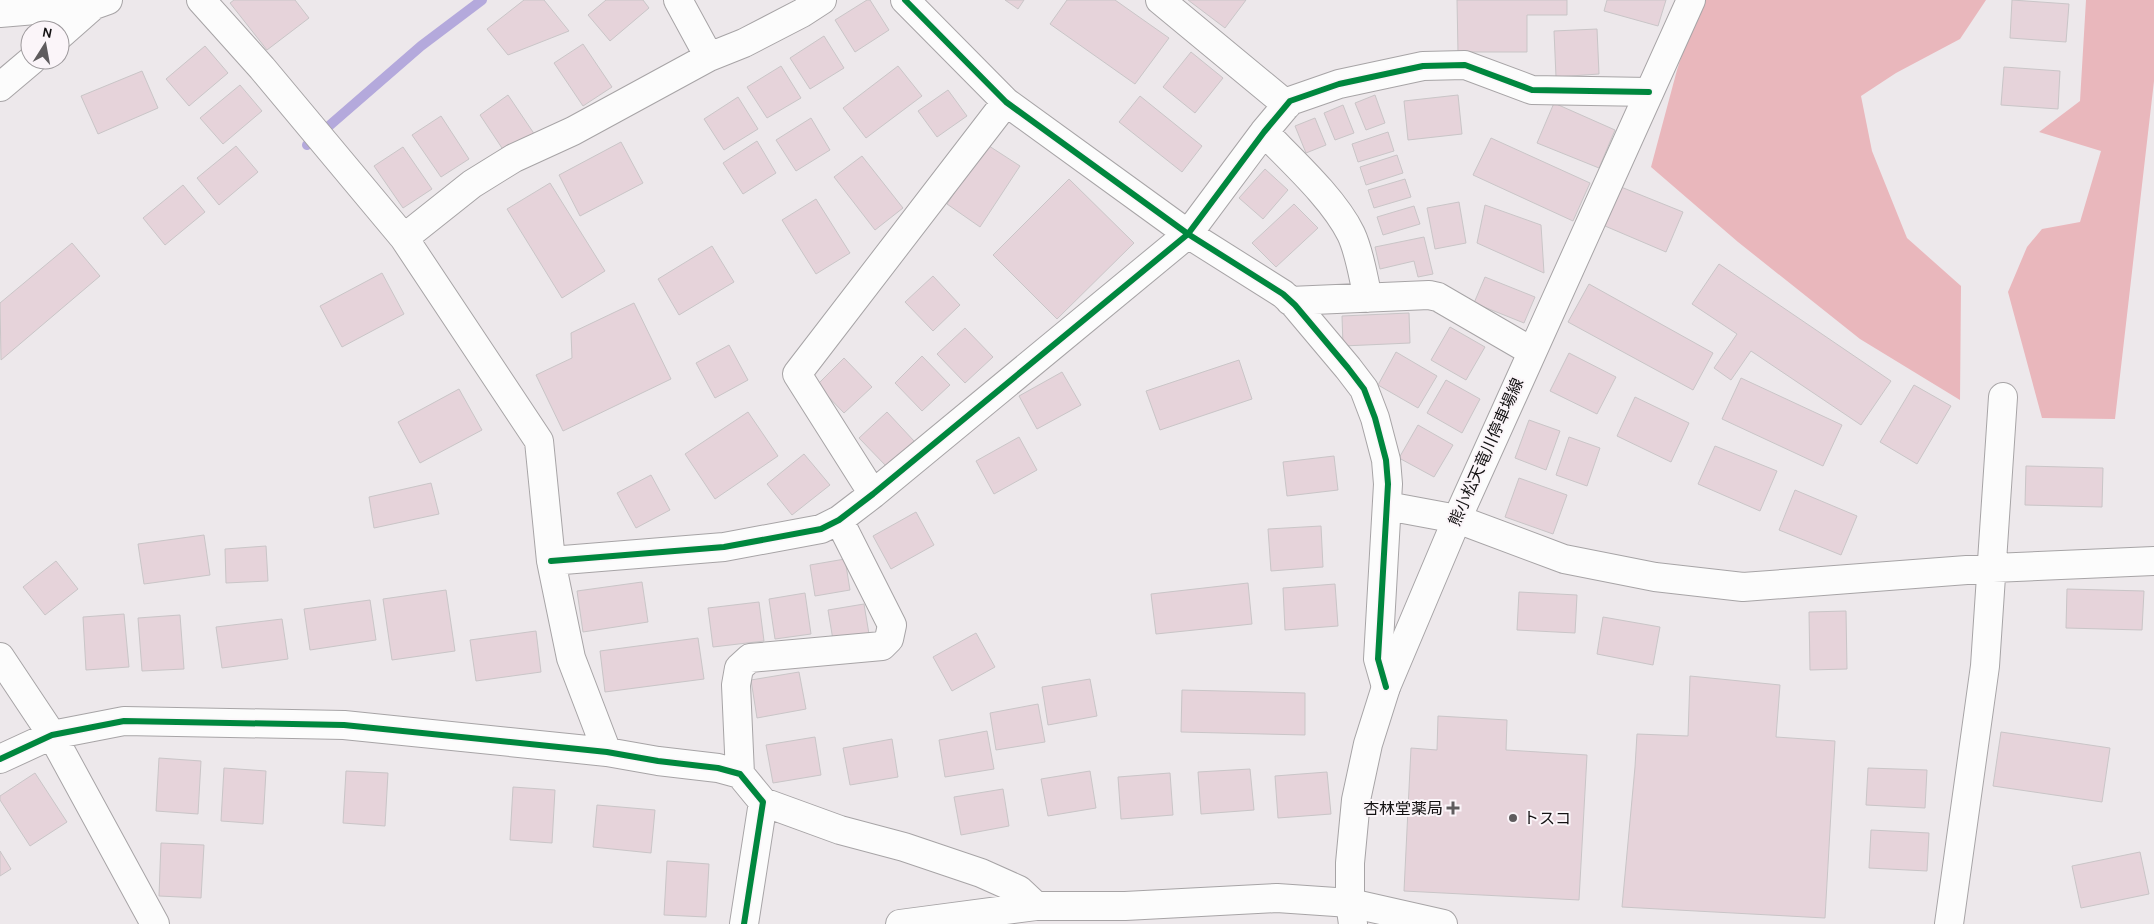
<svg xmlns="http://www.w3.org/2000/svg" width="2154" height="924" viewBox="0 0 2154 924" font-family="Karla,'Noto Sans JP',sans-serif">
<rect width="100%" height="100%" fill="#ede8eb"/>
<path fill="#e9b7bc" d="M1700,0H1986L1960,39L1896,73L1861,96L1872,151L1907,238L1961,286L1960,400L1860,339L1738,242L1651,167L1677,70Z
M2086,0H2154V81L2115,419L2042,418L2008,292L2027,247L2042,229L2080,222L2101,151L2039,132L2080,101Z"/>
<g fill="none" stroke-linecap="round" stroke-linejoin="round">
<path stroke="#b4a9dc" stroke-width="10" d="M307,145L421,46L482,0"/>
</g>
<path fill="#e6d3da" stroke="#c9c5c7" d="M234,0H295L309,18L267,50L230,3Z
M524,0H544L569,31L508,55L487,29Z
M606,0H643L649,8L610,41L588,15Z
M867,0H870L889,30L855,52L835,20Z
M1005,0H1024L1018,9Z
M1067,0H1115L1169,38L1135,84L1050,24Z
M1188,0H1246L1225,28Z
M1457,0H1567V15H1527V52H1458Z
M1607,0H1666L1658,26L1604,11Z
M2012,0L2069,4L2066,42L2010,38Z
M1597,29L1599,74L1556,77L1554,31Z
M824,36L844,68L810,89L790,58Z
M583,44L612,87L583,106L554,63Z
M205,46L228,73L189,106L166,79Z
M1191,52L1223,78L1195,113L1163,87Z
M781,66L801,98L767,118L747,87Z
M898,66L922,96L866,138L843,108Z
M2004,67L2060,71L2058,109L2001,105Z
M142,71L158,108L98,134L81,96Z
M240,85L262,111L223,144L200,118Z
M948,90L967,116L937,137L918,111Z
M508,95L537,138L508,157L480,115Z
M1375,95L1385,123L1366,130L1355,103Z
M1458,95L1462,134L1408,140L1404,101Z
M1140,96L1202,146L1182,172L1119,122Z
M738,97L758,129L724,150L704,119Z
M1554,103L1615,130L1599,168L1537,143Z
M1343,105L1354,133L1335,140L1324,113Z
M441,116L469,159L441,177L412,135Z
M811,118L830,150L796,171L776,140Z
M1315,118L1326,145L1306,153L1295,126Z
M1388,132L1394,151L1358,162L1352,144Z
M1491,138L1590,183L1573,221L1473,175Z
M757,141L776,173L743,194L723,163Z
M621,142L643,183L580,216L559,175Z
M986,144L1020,166L980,227L947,204Z
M236,146L258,172L219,205L197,178Z
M403,147L432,189L403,208L374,166Z
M1397,155L1403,173L1366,185L1360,167Z
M862,156L903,208L875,230L834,177Z
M1265,169L1288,190L1263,219L1239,198Z
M1069,179L1134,243L1057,319L993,255Z
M1405,179L1411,197L1374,208L1368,190Z
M550,183L605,271L562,298L507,209Z
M183,185L205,212L165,245L143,218Z
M1621,187L1683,212L1666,252L1605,226Z
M816,199L850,253L816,274L782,220Z
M1459,202L1466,243L1435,249L1427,208Z
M1294,204L1318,228L1276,267L1252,243Z
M1485,205L1541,225L1544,273L1477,243Z
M1414,206L1420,224L1383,235L1377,217Z
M1424,237L1433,274L1418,277L1414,261L1380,269L1375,247Z
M72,243L100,276L1,360L0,303Z
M712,246L734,282L679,315L658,279Z
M1719,264L1891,381L1861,425L1751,351L1731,380L1714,368L1737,334L1692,304Z
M382,273L404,314L342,347L320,306Z
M933,276L960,305L933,331L905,302Z
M1485,277L1535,297L1524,323L1474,303Z
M1589,284L1713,353L1693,390L1568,322Z
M634,303L671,379L563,431L536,375L572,358L571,333Z
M1409,313L1410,343L1343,346L1342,316Z
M1450,327L1485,347L1466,380L1431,360Z
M965,328L993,357L965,383L937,354Z
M729,345L748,380L715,398L696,363Z
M1396,352L1437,376L1418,408L1378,385Z
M1569,353L1616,377L1597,414L1550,391Z
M922,356L950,385L922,411L895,383Z
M844,358L872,387L844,413L817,385Z
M1239,360L1252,399L1160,430L1146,391Z
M1062,372L1081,405L1037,429L1019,396Z
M1741,378L1842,425L1823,466L1722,419Z
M1446,380L1480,399L1462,433L1427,413Z
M1914,385L1951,406L1917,464L1880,442Z
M459,389L482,430L420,463L398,422Z
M1635,397L1689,423L1671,462L1617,436Z
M748,412L778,456L715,499L685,454Z
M887,412L914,441L887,467L859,438Z
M1529,420L1560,431L1546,470L1515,458Z
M1418,425L1453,445L1434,477L1399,458Z
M1019,437L1037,470L994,494L976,461Z
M1569,437L1600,448L1587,486L1556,475Z
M1715,446L1777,471L1760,511L1698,484Z
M804,454L830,485L792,515L767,484Z
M1334,456L1338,490L1287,496L1283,462Z
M2026,466L2103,468L2102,507L2025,505Z
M651,475L670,510L636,528L617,493Z
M1519,478L1567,495L1553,534L1505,517Z
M431,483L439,514L374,528L369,497Z
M1795,490L1857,516L1841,555L1779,530Z
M916,512L934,545L891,569L873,536Z
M1321,526L1323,567L1271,571L1268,529Z
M204,535L210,575L144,584L138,544Z
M266,546L268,581L226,583L225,549Z
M845,559L850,590L815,596L810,565Z
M56,561L78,589L45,615L23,587Z
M642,582L648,622L583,632L577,591Z
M1248,583L1252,624L1156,634L1151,594Z
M1335,584L1338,626L1285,630L1283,588Z
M2067,589L2144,591L2142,630L2066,628Z
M446,590L455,651L392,660L383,599Z
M1519,592L1577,595L1575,633L1517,630Z
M805,593L811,634L775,639L769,599Z
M370,600L376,640L310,650L304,609Z
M759,602L764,641L713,647L708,608Z
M864,604L869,634L833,640L828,610Z
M1846,611L1847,669L1810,670L1809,612Z
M124,614L129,667L86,670L83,617Z
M180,615L184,669L142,671L138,618Z
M1603,617L1660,627L1653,665L1597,654Z
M282,619L288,659L222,668L216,627Z
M536,631L541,672L476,681L470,640Z
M976,633L995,667L952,691L933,657Z
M698,638L704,679L605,692L600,651Z
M799,672L806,709L757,718L751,680Z
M1690,676L1780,685L1776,737L1835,741L1825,918L1622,907L1635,767L1637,734L1688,736Z
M1090,679L1097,716L1048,725L1042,687Z
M1182,690L1305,693V735L1181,732Z
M1038,704L1045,742L996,750L990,713Z
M1438,716L1507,720L1506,750L1587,755L1579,900L1404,891L1411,748L1437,750Z
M987,731L994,769L945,777L939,740Z
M2001,732L2110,748L2102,802L1993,786Z
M815,737L821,775L773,783L766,745Z
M892,739L898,777L850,785L843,748Z
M159,758L201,761L198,814L156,811Z
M224,768L266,771L263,824L221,821Z
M1868,768L1927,770L1925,808L1866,805Z
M1250,769L1254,810L1201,814L1198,772Z
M346,771L388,773L385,826L343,823Z
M1090,771L1096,808L1048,816L1041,779Z
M1327,772L1331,814L1278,818L1275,776Z
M35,773L67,822L30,846L0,800V796Z
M1170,773L1173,815L1121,819L1118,777Z
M513,787L555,790L552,843L510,840Z
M1003,789L1009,826L961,835L954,797Z
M597,805L655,810L651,853L593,847Z
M1871,830L1929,833L1927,871L1869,868Z
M161,843L204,845L201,898L159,896Z
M0,851L11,869L0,876Z
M2140,852L2149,894L2081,908L2072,866Z
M667,861L709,864L706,917L664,915Z"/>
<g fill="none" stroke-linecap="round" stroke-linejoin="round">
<g stroke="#a7a4a6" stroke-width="30">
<path id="minor" d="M201,0L262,68L404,238L539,441L551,561L571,658L607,752
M678,0L709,57
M905,0L1006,102L1188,234L1283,294L1295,305L1348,368L1364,389L1375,418L1386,460L1388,484L1378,659L1386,687
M1160,0L1287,105
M0,13L94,5L108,0
M60,35L94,5
M0,87L32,60
M1264,132C1292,161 1334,199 1351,234C1360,253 1363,277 1368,298
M404,238L472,184L514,158L573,131L709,57L744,43L802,13L822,0
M1290,301L1429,295L1438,297L1531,351
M873,494L797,374L1006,102
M1387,506L1457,519L1564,559L1655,577L1743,587L1993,568L2154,561
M551,561L724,547L821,529L839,520L873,494L1188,234L1264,132L1290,101L1339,84L1423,66L1465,65L1532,90L1649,92
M0,657L52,735L155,924
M0,759L52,735L124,721L344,725L607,752L658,761L718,768L740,774L763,802L744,924
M740,774L736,685L739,668L750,658L882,646L889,639L892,625L839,520
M763,802L840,830L904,847L981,873L1019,890L1036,906
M900,924L1036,906H1125L1277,898L1350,903L1443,924
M1949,924L1985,666L2003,397"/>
</g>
<g stroke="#a7a4a6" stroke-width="30">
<path id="major" d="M1353,924L1350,903V863L1356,800L1368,744L1386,687L1457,519L1691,0"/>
</g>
<use href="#minor" stroke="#fcfcfc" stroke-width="28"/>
<use href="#major" stroke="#fcfcfc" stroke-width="28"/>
<g stroke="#fbf5f9" stroke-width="9">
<path id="cycleway" d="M905,0L1006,102L1188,234L1283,294L1295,305L1348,368L1364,389L1375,418L1386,460L1388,484L1378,659L1386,687
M551,561L724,547L821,529L839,520L873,494L1188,234L1264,132L1290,101L1339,84L1423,66L1465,65L1532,90L1649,92
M0,759L52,735L124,721L344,725L607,752L658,761L718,768L740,774L763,802L744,924"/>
</g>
<use href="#cycleway" stroke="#00873e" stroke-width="6"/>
</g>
<g fill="#5f5c5e" stroke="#fbf5f9" stroke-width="2">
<path d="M1450.5 800.5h5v5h5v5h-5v5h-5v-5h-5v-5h5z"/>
<circle cx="1513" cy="818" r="5"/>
</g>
<g text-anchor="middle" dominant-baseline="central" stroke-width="4" stroke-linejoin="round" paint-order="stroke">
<g font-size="16" fill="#131112" stroke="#fbf5f9">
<text transform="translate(1486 452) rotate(-66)">熊小松天竜川停車場線</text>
</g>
<g font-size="16" fill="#131112" stroke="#fbf5f9" text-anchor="end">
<text x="1443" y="808">杏林堂薬局</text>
<text x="1523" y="818" text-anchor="start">トスコ</text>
</g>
</g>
<g transform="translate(45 45) rotate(11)"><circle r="24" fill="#fbf5f9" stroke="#9e9a9d"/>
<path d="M0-4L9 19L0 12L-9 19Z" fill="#5f5c5e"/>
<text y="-8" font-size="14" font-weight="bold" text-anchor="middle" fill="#131112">N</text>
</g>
</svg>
